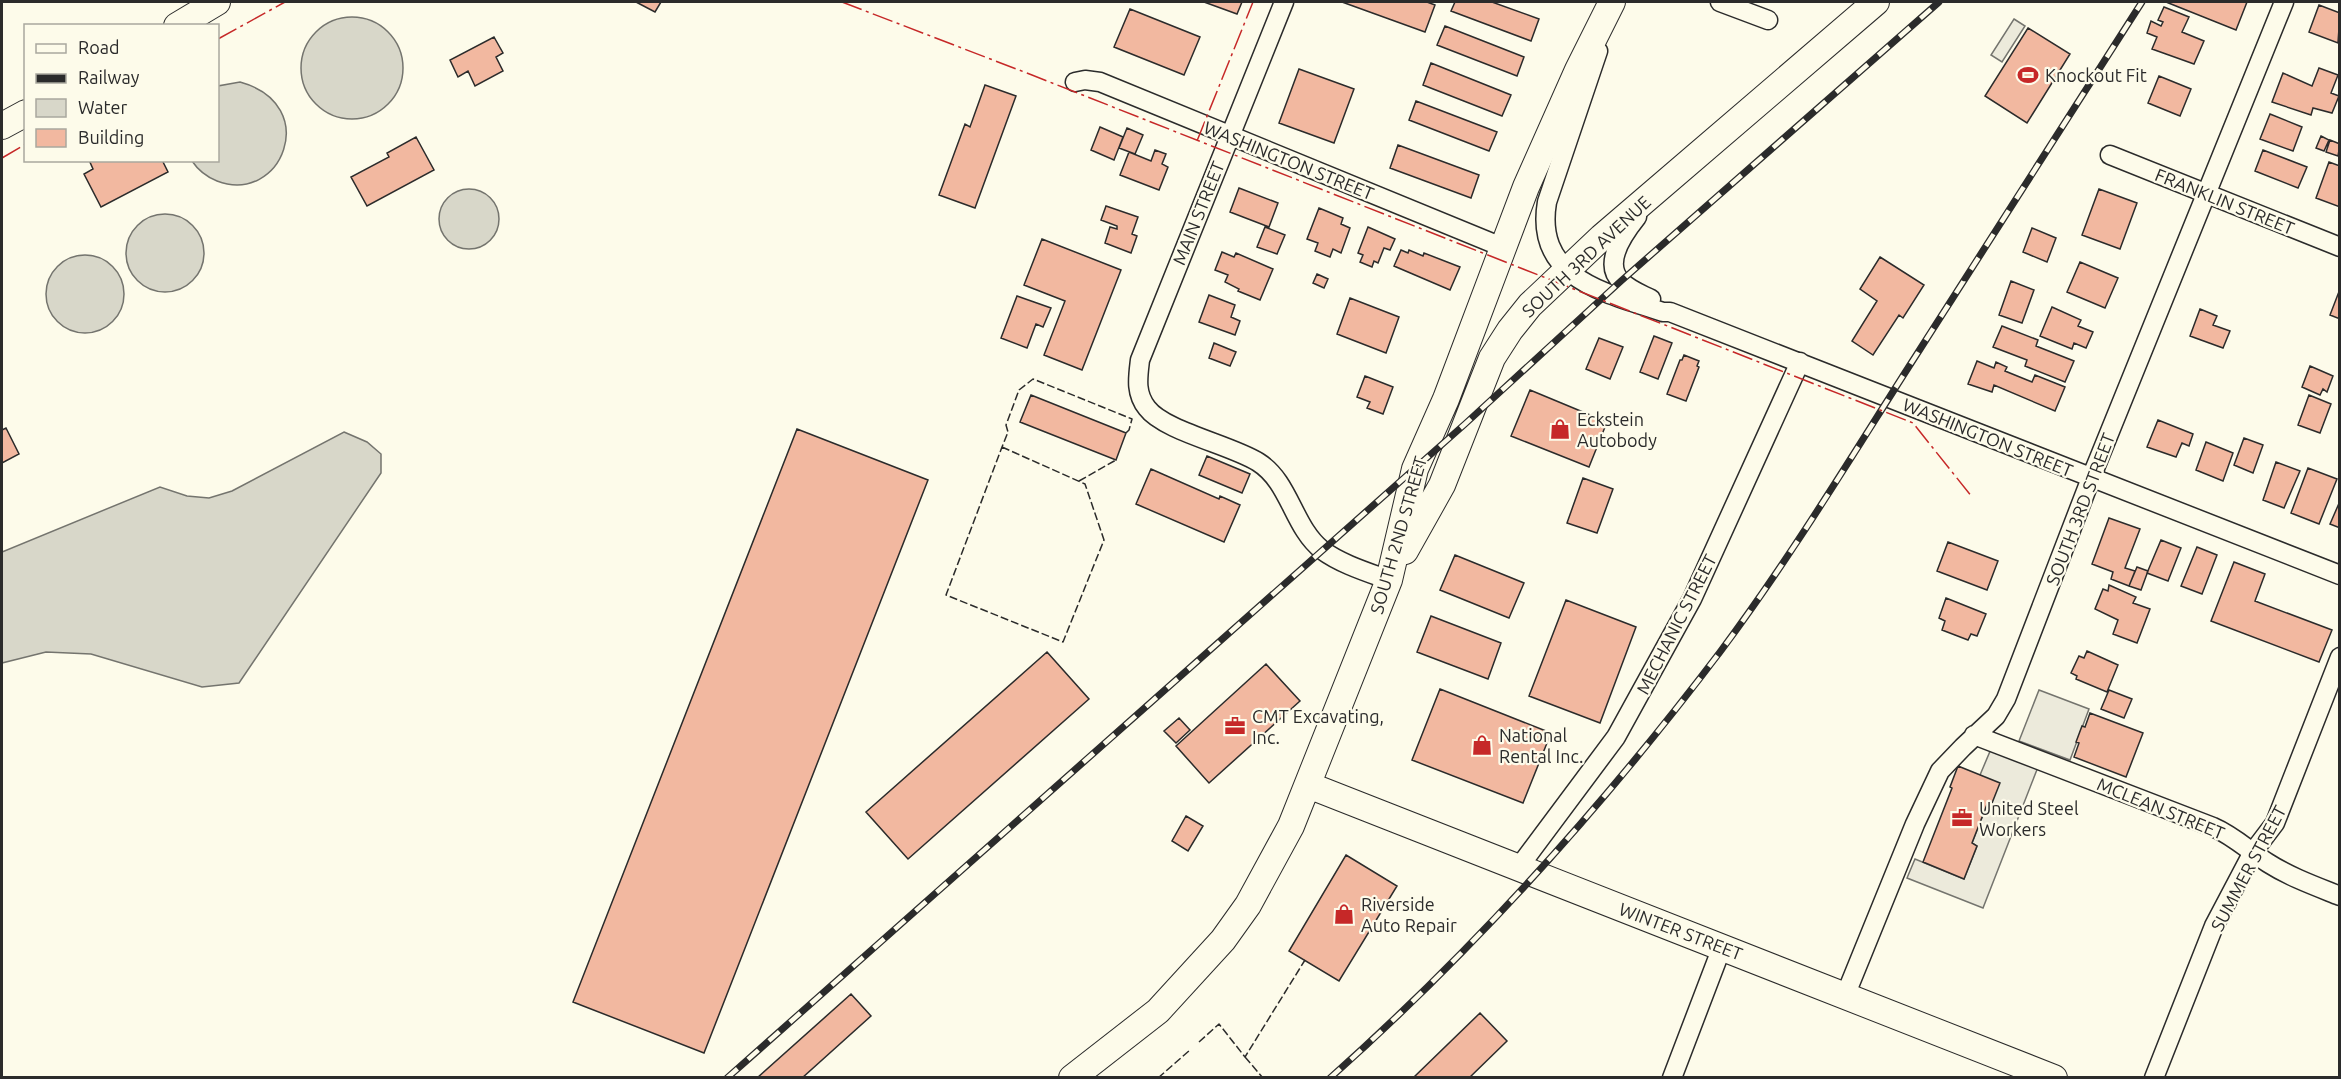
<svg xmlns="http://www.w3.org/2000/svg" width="2341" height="1079" viewBox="0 0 2341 1079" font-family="Ubuntu,sans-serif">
<rect width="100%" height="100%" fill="#fdfbea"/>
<path fill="#eceadb" stroke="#74746e" stroke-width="1.5" d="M2014,19L2025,26L2002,62L1991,55Z
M2039,690L2089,709L2070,760L2019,741Z
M1991,749L2038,767L1983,908L1907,878L1915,859L1964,879L1977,846L1972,843L1988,802L1980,775Z"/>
<path fill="#d8d7c9" stroke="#74746e" stroke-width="1.5" d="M301 68a51 51 0 1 1 102 0a51 51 0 1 1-102 0Z
M240,82C323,105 281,206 217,181C207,177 198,170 192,161L218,160V86Z
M439 219a30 30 0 1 1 60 0a30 30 0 1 1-60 0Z
M126 253a39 39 0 1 1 78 0a39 39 0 1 1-78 0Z
M46 294a39 39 0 1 1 78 0a39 39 0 1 1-78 0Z
M344,432L367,442L381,454V473L239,683L202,687L91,654L46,652L2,663V552L160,487L187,496L209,498L232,491Z"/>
<path fill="#f2b8a0" stroke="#2b2b2b" stroke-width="1.5" d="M636,2H661L655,12Z
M1204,2H1242L1237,14Z
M1342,2H1427L1435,5L1425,32Z
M1455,2H1492L1539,19L1531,41L1451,11Z
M2166,2H2247L2236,30Z
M2319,5L2340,13L2338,43L2309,32Z
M2164,7L2189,17L2182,32L2204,41L2194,64L2152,49L2157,37L2147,33L2151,21L2161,26L2163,22L2158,20Z
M1130,9L1200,37L1184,75L1114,47Z
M1445,26L1524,57L1517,76L1437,45Z
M2028,28L2070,54L2027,123L1985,96Z
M494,37L503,53L496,57L503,71L475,86L468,71L458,77L450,60Z
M1431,63L1511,95L1502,116L1423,85Z
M2319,68L2338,75L2331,93L2339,96L2332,113L2313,108L2311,115L2272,102L2283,73L2312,86Z
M1299,69L1354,89L1334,143L1279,123Z
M2159,76L2191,89L2180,116L2148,103Z
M985,85L1016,96L975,208L939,195L965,124L970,127Z
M1416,101L1497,132L1489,151L1409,120Z
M2270,114L2302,127L2293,151L2260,139Z
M1100,127L1123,137L1114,160L1091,150Z
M1127,128L1143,135L1135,154L1119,148Z
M2321,136L2329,140L2324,151L2316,148Z
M416,137L434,170L367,206L351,177L389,157L387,153Z
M2330,140L2340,144L2338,156L2326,152Z
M1398,145L1479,175L1471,198L1390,168Z
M1155,150L1166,154L1162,164L1168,167L1159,190L1120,175L1129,152L1151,161Z
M2263,150L2307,167L2298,188L2255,171Z
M89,160H162L168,172L101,207L84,174L93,169Z
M2329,162L2340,166V207L2316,198Z
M1239,188L1278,203L1269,227L1230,212Z
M2099,189L2137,203L2120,249L2082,235Z
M1106,206L1138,217L1132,234L1137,236L1131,253L1105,243L1110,227L1117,229V226L1101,220Z
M1319,208L1343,218L1341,224L1350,228L1341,253L1333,249L1330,257L1315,251L1318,243L1307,239Z
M1265,227L1285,235L1277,254L1257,247Z
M1368,227L1395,239L1390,250L1384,248L1378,263L1374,261L1372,267L1360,262L1363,255L1358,253Z
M2032,228L2056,238L2047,262L2023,252Z
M1042,239L1121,270L1082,370L1044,355L1065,301L1024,285Z
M1401,250L1408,253L1409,250L1423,256L1424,253L1460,267L1450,290L1394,266Z
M1222,252L1234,257L1236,253L1273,269L1260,300L1238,291L1239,289L1225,282L1228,275L1215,270Z
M1880,257L1924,285L1903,318L1899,315L1873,355L1852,341L1877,301L1860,289Z
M2080,262L2118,278L2105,308L2067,292Z
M1317,274L1328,279L1324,288L1313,283Z
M2011,281L2034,290L2022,323L1999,315Z
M2340,289V319L2330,315Z
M1209,295L1235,305L1231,317L1240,321L1235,335L1199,322Z
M1017,296L1051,308L1043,327L1036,324L1027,348L1001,338Z
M1350,298L1399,317L1386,353L1337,334Z
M2052,307L2081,320L2078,326L2093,332L2086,348L2074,343L2072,349L2040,336Z
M2200,309L2217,316L2213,325L2230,331L2223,348L2190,336Z
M2002,326L2038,340L2036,346L2074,361L2065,382L2025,366L2027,360L1993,347Z
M1654,336L1672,343L1658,379L1640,372Z
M1599,338L1623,347L1610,379L1586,369Z
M1214,343L1236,352L1230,366L1209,358Z
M1684,355L1699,361L1697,366L1699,367L1686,401L1667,394L1680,360H1682Z
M1977,361L1994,368L1996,362L2007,367L2005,371L2032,382L2035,375L2065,387L2055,411L1994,385L1992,392L1968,384Z
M2310,366L2333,376L2327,392L2323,389L2320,395L2302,387Z
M1365,376L1393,387L1383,414L1367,408L1370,402L1357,397Z
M1530,390L1607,422L1589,467L1511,436Z
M1031,395L1126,433L1116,460L1020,422Z
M2309,395L2331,404L2320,433L2298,425Z
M2158,420L2193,434L2189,446L2182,443L2176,457L2147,447Z
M6,428L19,454L2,463V430Z
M797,429L928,480L704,1053L573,1002Z
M2244,438L2263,445L2253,473L2234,465Z
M2206,442L2233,453L2223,481L2196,470Z
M1207,456L1250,474L1242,493L1199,475Z
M2276,462L2300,471L2284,508L2263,500Z
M2308,468L2337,479L2319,524L2291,513Z
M1151,469L1219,499L1220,496L1240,505L1224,542L1136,504Z
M1583,478L1613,489L1597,533L1567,523Z
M2340,501V528L2330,524Z
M2109,518L2140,529L2125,568L2135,571L2129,586L2111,579L2113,572L2092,564Z
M2161,540L2181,548L2168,581L2147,573Z
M1948,542L1998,561L1987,590L1937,571Z
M2197,547L2217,555L2202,594L2181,586Z
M1455,555L1524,583L1509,618L1440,590Z
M2234,562L2265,574L2255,601L2332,630L2319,662L2211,621Z
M2137,567L2148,571L2141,590L2129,586Z
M2109,585L2136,597L2133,603L2150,609L2137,643L2113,634L2118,620L2095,609L2103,589L2108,591Z
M1946,598L1986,614L1977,636L1971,634L1968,640L1942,630L1945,621L1939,618Z
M1566,600L1636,627L1600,723L1529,696Z
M1431,616L1501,643L1488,679L1417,652Z
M2087,651L2118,665L2107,692L2076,679L2077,676L2071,673L2079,656L2084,658Z
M1047,652L1089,699L908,859L866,812Z
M1266,664L1300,701L1209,783L1176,746Z
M1440,689L1551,733L1523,803L1412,760Z
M2109,690L2132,699L2124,718L2101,709Z
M2090,713L2143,733L2126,777L2074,757L2079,743L2076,742L2082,726L2085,727Z
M1179,718L1190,730L1176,743L1164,731Z
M1958,766L2000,783L1992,803L1988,802L1972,843L1977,846L1964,879L1923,862L1952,788L1950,787Z
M1186,816L1203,826L1188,851L1172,841Z
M1346,855L1397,886L1339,981L1289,951Z
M851,994L871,1016L802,1078H757Z
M1480,1013L1507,1041L1469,1078H1413Z"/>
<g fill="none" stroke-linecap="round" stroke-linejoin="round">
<g stroke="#2b2b2b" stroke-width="21">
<path id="street" d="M1284,2L1140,360C1138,377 1135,393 1147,408C1164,431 1231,445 1258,462C1290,482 1293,527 1322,550C1341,564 1367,572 1389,580
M1720,2L1768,20
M1598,51L1547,202C1534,279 1606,293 1663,312H1670L2340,575
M1075,82L1085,80L1100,82L1502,247
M2110,155L2340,247
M1637,217C1625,232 1601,264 1622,282C1630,290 1641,294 1651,299
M1974,735L2213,827C2234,836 2249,851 2268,863C2290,877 2315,886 2340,896
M1519,867L1616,737L1692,599L1800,362
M1845,996L1915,824L1940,771L1963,747L1996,716L2006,699L2091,478L2284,2
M1672,1078L1722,947
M2154,1078L2214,926L2253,852L2275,823L2340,657"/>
</g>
<g stroke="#2b2b2b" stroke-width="28">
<path id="secondary" d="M177,26L217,2
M2,126L26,113
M1405,551L1442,485L1492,358L1510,330L1530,305L1602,237L1876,2
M1308,785L2054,1078
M1072,1078L1158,1011L1223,940L1248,905L1291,826L1389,580L1415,469L1446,399L1526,187L1578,70L1612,2"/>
</g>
<use href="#street" stroke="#fdfbea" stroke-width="18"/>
<use href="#secondary" stroke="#fdfbea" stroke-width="26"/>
<g stroke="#2b2b2b" stroke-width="7">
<path id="rail" d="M727,1078L1465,424L1621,281L1939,2
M1330,1078C1474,950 1604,805 1720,652C1788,561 1847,464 1908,368C1986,246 2064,124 2142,2"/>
</g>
<use href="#rail" stroke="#fdfbea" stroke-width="4.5" stroke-dasharray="14" stroke-linecap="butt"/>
<path stroke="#2b2b2b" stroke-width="1.5" stroke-dasharray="8 3" stroke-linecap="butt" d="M1002,447L1085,484L1104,540L1063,642L946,595L1002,447L1008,432L1006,425L1019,390L1033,379L1132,419L1129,430L1126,433
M1079,481L1116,460
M1199,1042L1219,1024L1245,1057L1305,960
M1245,1057L1263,1078
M1158,1078L1190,1050"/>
<path stroke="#c62828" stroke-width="1.5" stroke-dasharray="21 4.5 3 4.5" stroke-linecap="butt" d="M842,2L1032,75L1913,423L1972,497
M218,39L285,2
M1197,141L1253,2
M2,158L26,144"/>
</g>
<defs>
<g id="stadium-bare" transform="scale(1.62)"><path d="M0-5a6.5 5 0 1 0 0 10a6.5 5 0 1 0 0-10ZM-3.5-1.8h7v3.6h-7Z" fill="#c62828" stroke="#fdfbea" stroke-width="2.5" paint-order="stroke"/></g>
<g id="shop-bare" transform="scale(1.62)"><path d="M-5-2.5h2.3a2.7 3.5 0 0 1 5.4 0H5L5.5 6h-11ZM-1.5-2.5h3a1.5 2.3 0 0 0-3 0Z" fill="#c62828" stroke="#fdfbea" stroke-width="2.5" paint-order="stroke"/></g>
<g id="office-bare" transform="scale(1.62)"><path d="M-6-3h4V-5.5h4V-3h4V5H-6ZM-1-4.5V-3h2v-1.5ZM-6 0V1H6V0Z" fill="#c62828" stroke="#fdfbea" stroke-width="2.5" paint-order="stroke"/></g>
</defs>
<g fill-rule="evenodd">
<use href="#stadium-bare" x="2028" y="75"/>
<use href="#shop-bare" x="1560" y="429"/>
<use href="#office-bare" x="1235" y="726"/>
<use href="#shop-bare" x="1482" y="745"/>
<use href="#office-bare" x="1962" y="818"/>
<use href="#shop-bare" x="1344" y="914"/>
</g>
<g text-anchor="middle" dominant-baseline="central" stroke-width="4.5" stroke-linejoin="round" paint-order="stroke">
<g font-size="18" fill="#2b2b2b" stroke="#fdfbea" text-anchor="start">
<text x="2045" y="75">Knockout Fit</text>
<text x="1577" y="419">Eckstein<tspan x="1577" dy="21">Autobody</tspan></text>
<text x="1252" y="716">CMT Excavating,<tspan x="1252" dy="21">Inc.</tspan></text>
<text x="1499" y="735">National<tspan x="1499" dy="21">Rental Inc.</tspan></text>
<text x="1979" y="808">United Steel<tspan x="1979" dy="21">Workers</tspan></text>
<text x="1361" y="904">Riverside<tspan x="1361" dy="21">Auto Repair</tspan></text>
</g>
<g font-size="18" fill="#2b2b2b" stroke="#fdfbea">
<text transform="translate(1289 160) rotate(22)">WASHINGTON STREET</text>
<text transform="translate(2225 201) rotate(22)">FRANKLIN STREET</text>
<text transform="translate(1198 213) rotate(-68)">MAIN STREET</text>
<text transform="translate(1586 256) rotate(-43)">SOUTH 3RD AVENUE</text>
<text transform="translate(1988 437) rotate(22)">WASHINGTON STREET</text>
<text transform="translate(2080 509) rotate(-69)">SOUTH 3RD STREET</text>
<text transform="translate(1398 535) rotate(-74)">SOUTH 2ND STREET</text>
<text transform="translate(1676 624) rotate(-63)">MECHANIC STREET</text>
<text transform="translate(2161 808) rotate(22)">MCLEAN STREET</text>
<text transform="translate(2248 868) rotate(-62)">SUMMER STREET</text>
<text transform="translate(1681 931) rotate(21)">WINTER STREET</text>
</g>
</g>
<rect width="2341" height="1079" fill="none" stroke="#2b2b2b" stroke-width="6"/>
<rect x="24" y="24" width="195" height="138" fill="#fdfbea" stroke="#a9a89e" stroke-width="1.5"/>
<rect x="36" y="44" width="30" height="9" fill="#fdfbea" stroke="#a9a89e" stroke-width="1.5"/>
<text x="78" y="54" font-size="18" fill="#2b2b2b">Road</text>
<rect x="36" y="74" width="30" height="9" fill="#2b2b2b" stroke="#a9a89e" stroke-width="1.5"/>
<text x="78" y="84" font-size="18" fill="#2b2b2b">Railway</text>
<rect x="36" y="99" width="30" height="18" fill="#d8d7c9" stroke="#a9a89e" stroke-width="1.5"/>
<text x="78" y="114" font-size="18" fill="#2b2b2b">Water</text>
<rect x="36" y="129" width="30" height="18" fill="#f2b8a0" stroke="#a9a89e" stroke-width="1.5"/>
<text x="78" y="144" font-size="18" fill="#2b2b2b">Building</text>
</svg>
